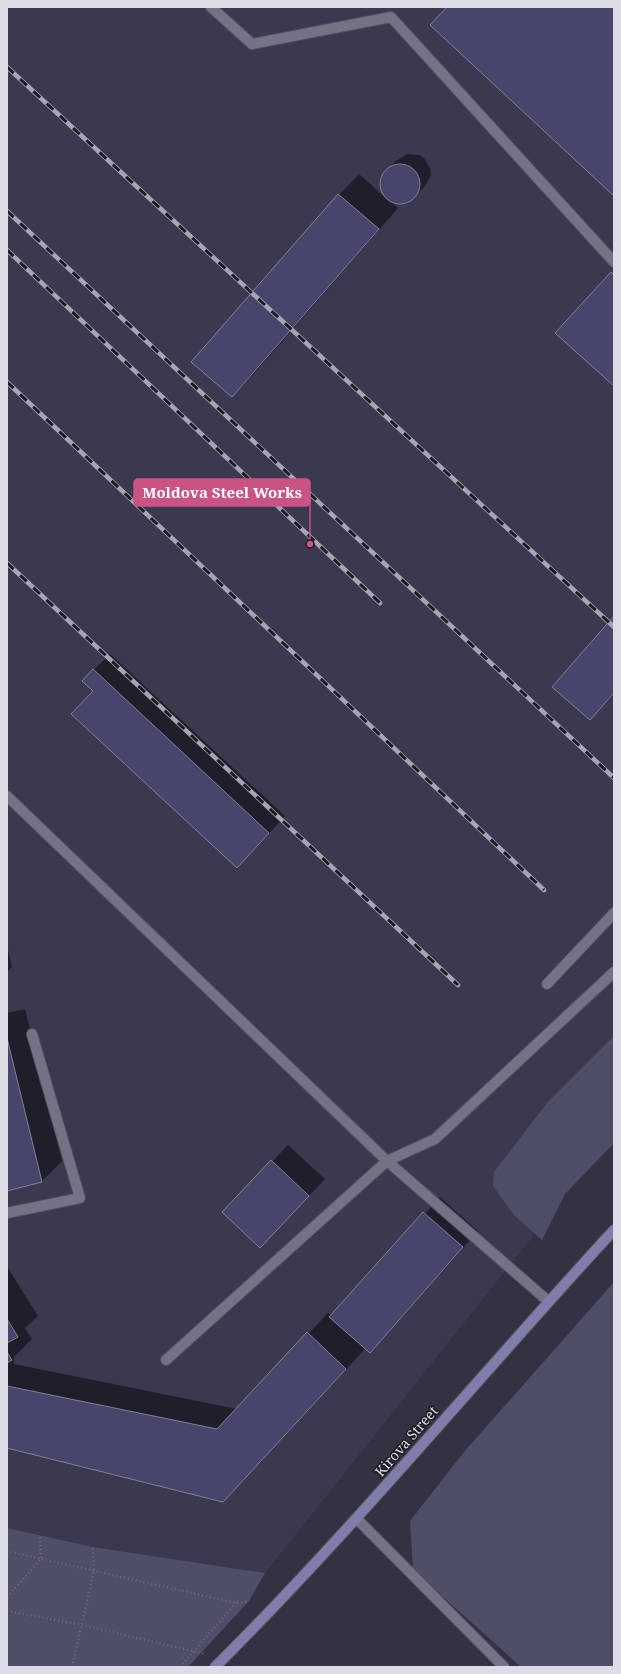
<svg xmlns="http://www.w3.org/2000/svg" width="621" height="1674" viewBox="0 0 621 1674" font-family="'Noto Serif',serif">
<rect width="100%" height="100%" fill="#333243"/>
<path fill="#3a3950" d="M7,7H614V1082L545,1221L265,1573L93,1547L7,1528Z"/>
<path fill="#4f4e68" d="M614,1036V1143L565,1194L542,1240L514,1215L493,1186L494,1172L547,1103Z
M614,1282V1667H521L413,1570L410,1521L464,1452Z
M7,1528L93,1547L265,1573L249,1601L188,1667H7Z"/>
<path fill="#0007" d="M407,154L419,155L424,158L430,168L431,175L425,186L413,198L401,203H392L398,208L252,376L232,396L193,362L339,195L359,174L386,198L381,189L380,183L385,172L396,161Z
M614,617V695L590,719Z
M110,654L285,816L253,851L94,691V670Z
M7,946L12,967L7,972Z
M25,1009L62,1161L42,1181L7,1190V1013Z
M288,1145L325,1179L276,1230L224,1212Z
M440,1197L478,1231L386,1335L366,1348L243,1480L7,1447L8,1268L38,1316L25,1328L32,1339L14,1357V1364L237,1409L328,1313L332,1316Z"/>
<path fill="#48456c" stroke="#818195" d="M447,7H614V196L430,25Z
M380 184a20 20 0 1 1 40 0a20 20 0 1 1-40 0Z
M338,194L379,229L232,397L191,362Z
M611,272L614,275V386L555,333Z
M614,616V693L590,720L552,687Z
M93,669L269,833L237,868L71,714L93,691L82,681Z
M7,1038L42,1182L7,1191Z
M271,1160L309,1196L260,1248L222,1212Z
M423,1212L463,1247L370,1353L329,1317Z
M7,1319L18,1337L7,1343Z
M307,1332L346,1369L223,1502L7,1448V1386L217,1429Z
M7,1352L12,1360L7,1363Z"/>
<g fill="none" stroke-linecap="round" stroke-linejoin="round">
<g stroke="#50505e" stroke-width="12">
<path id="service" d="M211,7L252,44L391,17L614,262
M7,796L387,1161L548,1301
M547,984L614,913
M7,1213L80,1198L32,1034
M166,1360L387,1161L435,1139L614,972
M357,1519L504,1667"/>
</g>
<g stroke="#50505e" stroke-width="12">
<path id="secondary" d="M215,1667C355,1528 480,1375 614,1230"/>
</g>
<path stroke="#6c6b7a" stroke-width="2.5" stroke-dasharray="1 3" stroke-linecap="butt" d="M7,1551L236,1603L249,1601
M7,1597L41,1559L40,1535
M7,1611L82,1625L205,1654
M72,1667L94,1571L93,1547
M180,1667L236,1603"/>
<use href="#service" stroke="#747386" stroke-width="10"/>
<use href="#secondary" stroke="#817daa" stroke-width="10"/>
<g stroke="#a6a6b2" stroke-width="4.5">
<path id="rail" d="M7,67L614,627
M7,211L614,778
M7,250L380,603
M7,382L544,890
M7,563L458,985"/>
</g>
<use href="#rail" stroke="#1b1b22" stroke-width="3" stroke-dasharray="9" stroke-linecap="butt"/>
</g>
<g text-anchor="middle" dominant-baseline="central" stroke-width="3" stroke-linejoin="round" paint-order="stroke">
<g font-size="14" fill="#dcdce7" stroke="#1b1b22">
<text transform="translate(406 1441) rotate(-49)">Kirova Street</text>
</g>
</g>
<path fill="none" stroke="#ca5385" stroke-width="1.5" d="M310 544L310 493"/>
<circle fill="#ca5385" stroke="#1b1b22" stroke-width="1.5" cx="310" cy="544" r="4"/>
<rect fill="#ca5385" stroke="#ca5385" stroke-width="1.5" x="134" y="479" width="176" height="27" rx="4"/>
<g font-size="15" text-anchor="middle" font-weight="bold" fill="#fff">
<text x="222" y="498">Moldova Steel Works</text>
</g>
<rect width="621" height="1674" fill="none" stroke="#dcdce7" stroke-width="16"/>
</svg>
